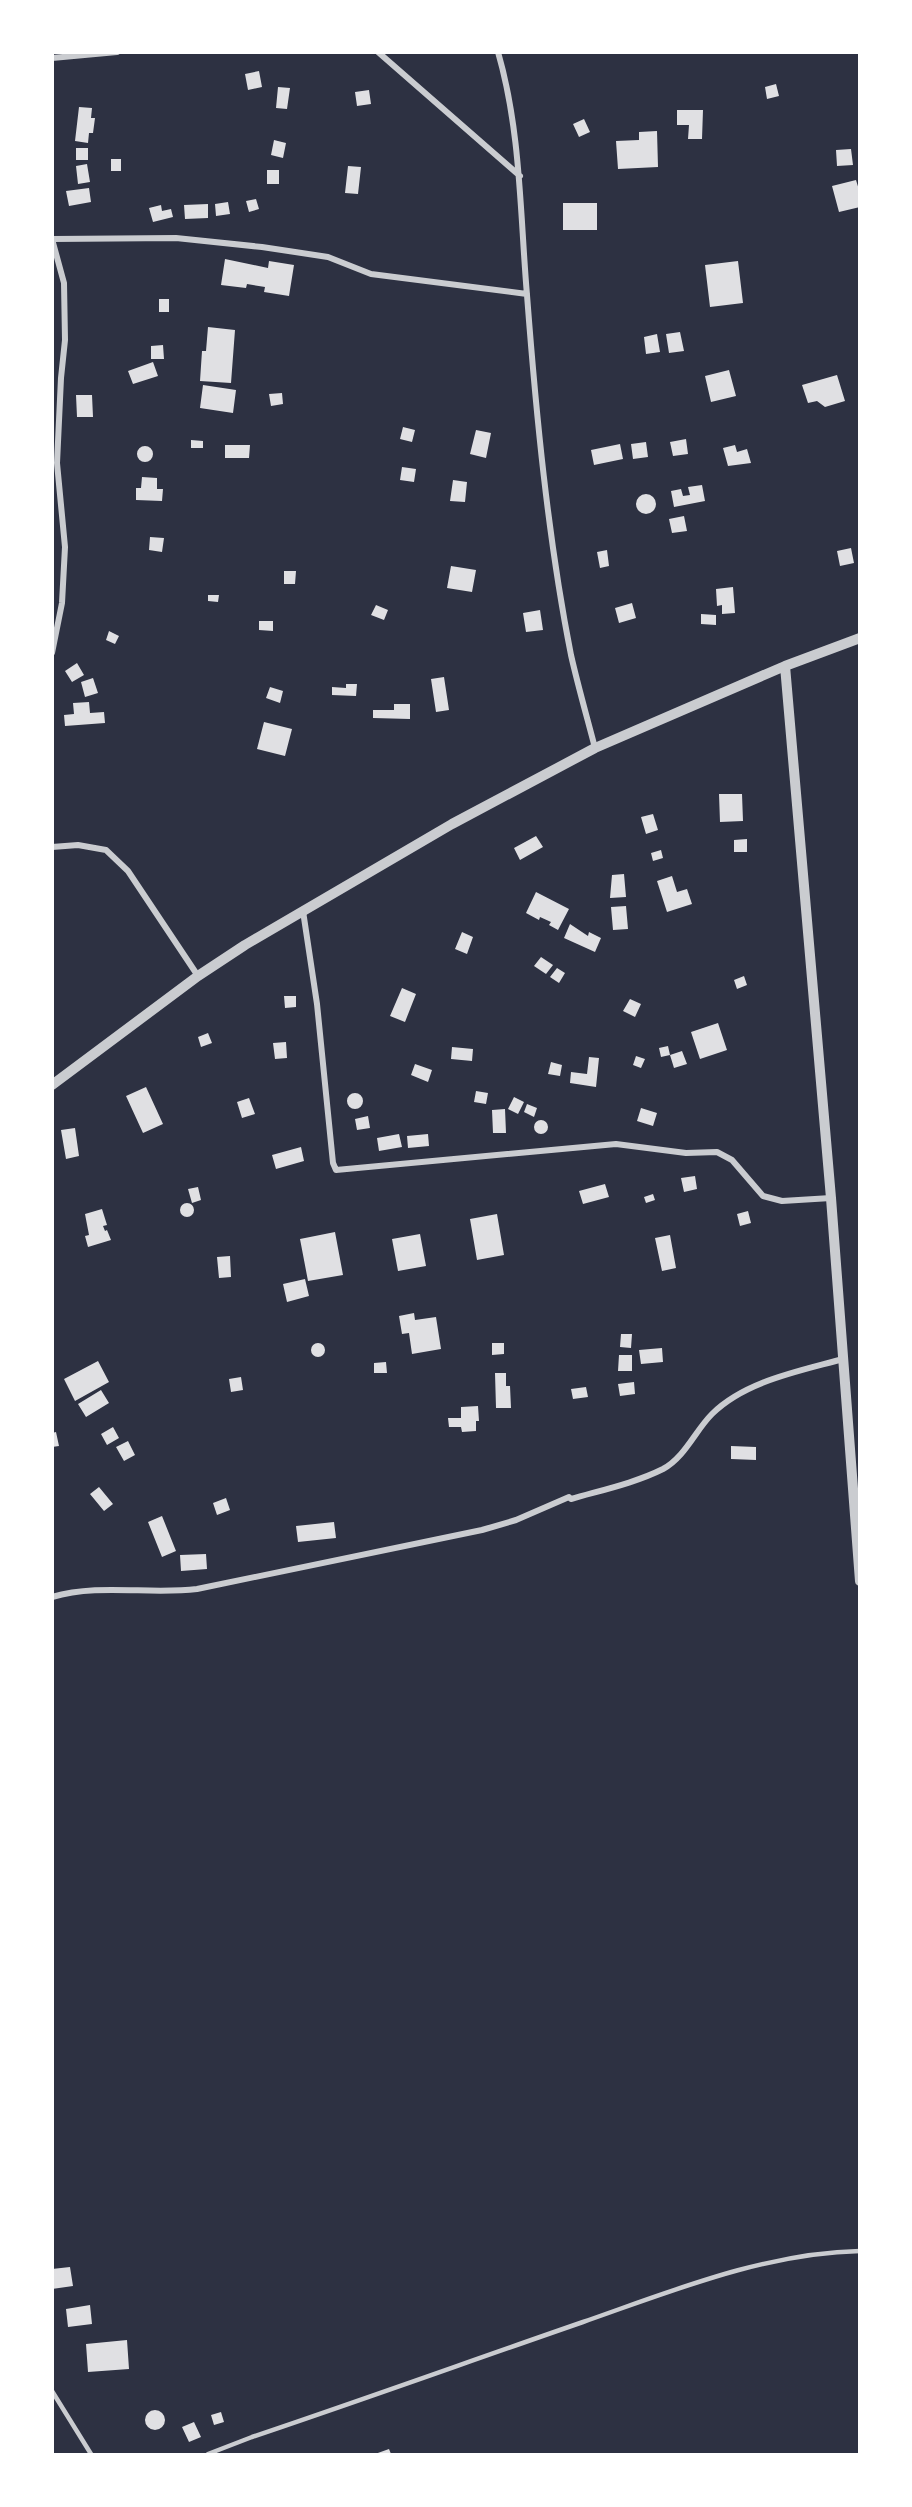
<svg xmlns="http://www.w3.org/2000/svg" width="912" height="2507" viewBox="0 0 912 2507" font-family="'Titillium Web',sans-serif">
<rect width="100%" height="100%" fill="#2d3142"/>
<path fill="#e0e0e3" d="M259,71L262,87L248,90L245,74Z
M776,84L779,96L767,99L765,87Z
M278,87L290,88L287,109L276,108Z
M369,90L371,104L357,106L355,92Z
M79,107L92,108L91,118H95L93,133H89L88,143L75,141Z
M677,110H703L702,139H688L689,125H677Z
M584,119L590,132L579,137L573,124Z
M657,131L658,167L618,169L616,141L639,140V132Z
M274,140L286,143L283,158L271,155Z
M76,148H88V160H76Z
M851,149L853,165L837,166L836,150Z
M111,159H121V171H111Z
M87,164L90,182L78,184L76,166Z
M348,166L361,167L358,194L345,193Z
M267,170H279V184H267Z
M856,180L860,193V207L839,212L832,186Z
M89,188L91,202L69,206L66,191Z
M256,199L259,209L249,212L246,201Z
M228,202L230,214L216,216L215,204Z
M563,203H597V230H563Z
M208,204V218L185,219L184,205Z
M161,205L162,211L171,209L173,217L153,222L149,208Z
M225,259L268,268L269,261L294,265L289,296L264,292L265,287L247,284L246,288L221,285Z
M738,261L743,303L710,307L705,265Z
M159,299H169V312H159Z
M208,327L235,330L231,383L200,381L202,351H206Z
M680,332L684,351L669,353L666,334Z
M657,334L660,352L646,354L644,337Z
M163,345L164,359H151V346Z
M153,362L158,376L133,384L128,371Z
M729,370L736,396L711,402L705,376Z
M837,375L845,401L825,407L817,401L808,403L802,385Z
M203,385L236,390L233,413L200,408Z
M282,393L283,404L271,406L269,394Z
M76,395H92L93,417H77Z
M403,427L415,430L412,442L400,439Z
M476,430L491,433L486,458L470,454Z
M686,439L688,454L673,456L670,442Z
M191,440L203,441V448H191Z
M646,442L648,457L633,459L631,444Z
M620,444L623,459L594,465L591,450Z
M225,445H250L249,458H225Z
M735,445L737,452L747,449L751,463L728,466L723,448Z
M137 454a8 8 0 1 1 16 0a8 8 0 1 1-16 0Z
M402,467L416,469L414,482L400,480Z
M142,477L157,478V489H163L162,501L136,500V488H141Z
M453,480L467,482L465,502L450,501Z
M702,485L705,501L674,507L671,491L681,489L683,496L690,495L688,487Z
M636 504a10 10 0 1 1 20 0a10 10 0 1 1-20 0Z
M684,516L687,531L672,533L669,519Z
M150,537L164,538L162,552L149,550Z
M851,548L854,563L840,566L837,551Z
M607,550L609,566L600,568L597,552Z
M451,566L476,570L472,592L447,588Z
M284,571H296L295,584H284Z
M733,587L735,613L722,614V605L717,606L716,589Z
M208,595H219L218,602L208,601Z
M632,603L636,618L619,623L615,608Z
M376,605L388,610L384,620L371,615Z
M540,610L543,630L526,632L523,613Z
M701,614L716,615V625L701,624Z
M259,621H273V631L259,630Z
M109,631L119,636L115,644L106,640Z
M77,663L84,675L72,682L65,671Z
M444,677L449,710L436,712L431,679Z
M93,678L98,693L85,697L81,682Z
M346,684H357L356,696L332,695V687L346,688Z
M270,687L283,691L280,703L266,698Z
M89,702L90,713L104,712L105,723L65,726L64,715L74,714L73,703Z
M394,704H410V719L373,718V710H394Z
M264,722L292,729L285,756L257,749Z
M719,794H742L743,821L720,822Z
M653,814L658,830L646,834L641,817Z
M536,836L543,847L520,860L514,848Z
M747,839V852H734V840Z
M661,850L663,858L653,861L651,853Z
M624,874L626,897L610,898L612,875Z
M672,876L677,892L687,889L692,904L667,912L657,881Z
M536,892L569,909L558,930L549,925L551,922L540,917L539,920L526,913Z
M626,906L628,929L613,930L611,907Z
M570,924L588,936L589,932L601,938L595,952L564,938Z
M462,932L473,937L467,954L455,949Z
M541,957L553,965L546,974L534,966Z
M557,968L565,973L559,983L550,977Z
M744,976L747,985L737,989L734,980Z
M402,988L416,994L405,1022L390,1016Z
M284,996H296V1007L285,1008Z
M630,999L641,1004L635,1017L623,1011Z
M718,1023L727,1050L700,1059L691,1032Z
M208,1033L212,1043L201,1047L198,1037Z
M286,1042L287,1058L275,1059L273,1043Z
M668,1046L670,1055L661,1057L659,1048Z
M452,1047L473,1049L472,1061L451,1059Z
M682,1051L687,1064L674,1068L670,1055Z
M636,1056L645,1059L641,1068L633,1065Z
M589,1057L599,1058L596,1087L570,1083L571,1072L587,1074Z
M551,1062L562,1065L560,1076L548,1074Z
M415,1064L432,1070L428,1082L411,1075Z
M146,1087L163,1124L143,1133L126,1096Z
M476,1091L488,1093L486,1104L474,1102Z
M347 1101a8 8 0 1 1 16 0a8 8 0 1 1-16 0Z
M514,1097L524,1102L518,1114L508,1109Z
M249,1098L255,1114L242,1118L237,1102Z
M527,1104L537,1108L534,1117L524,1112Z
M641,1108L657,1113L653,1126L637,1121Z
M505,1109L506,1133H493L492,1110Z
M368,1116L370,1128L357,1130L355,1119Z
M534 1127a7 7 0 1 1 14 0a7 7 0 1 1-14 0Z
M75,1128L79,1156L66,1159L61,1130Z
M399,1134L402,1147L379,1151L377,1138Z
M428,1134L429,1146L408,1148L407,1136Z
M301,1147L304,1161L276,1169L272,1155Z
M695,1176L697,1189L684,1192L681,1178Z
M605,1184L609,1197L583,1204L579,1191Z
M198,1187L201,1200L192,1203L188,1189Z
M653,1194L655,1200L646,1203L644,1197Z
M180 1210a7 7 0 1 1 14 0a7 7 0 1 1-14 0Z
M102,1209L107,1225L103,1226L105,1231L107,1230L111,1240L88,1247L85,1236L89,1235L85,1214Z
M748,1211L751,1223L740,1226L737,1214Z
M497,1214L504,1255L477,1260L470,1219Z
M335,1232L343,1275L308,1281L300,1239Z
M420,1234L426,1266L398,1271L392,1239Z
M670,1235L676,1268L662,1271L655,1238Z
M230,1256L231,1277L219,1278L217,1257Z
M305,1279L309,1296L287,1302L283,1284Z
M414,1313L415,1320L436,1317L441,1349L412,1354L409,1333L402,1334L399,1316Z
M621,1334H632L631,1348L620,1347Z
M311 1350a7 7 0 1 1 14 0a7 7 0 1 1-14 0Z
M492,1343H504V1354L492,1355Z
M662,1348L663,1362L641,1364L639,1350Z
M619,1355H632V1371H618Z
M98,1361L109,1382L75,1401L64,1379Z
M386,1362L387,1373H374V1363Z
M495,1373H506V1386H510L511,1408H496Z
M241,1377L243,1390L231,1392L229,1379Z
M634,1382L635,1394L620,1396L618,1384Z
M586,1387L588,1397L573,1399L571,1389Z
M101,1390L109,1403L86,1417L78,1404Z
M478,1406L479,1421H476V1431L462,1432L461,1427H449L448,1418H461V1407Z
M113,1427L119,1438L107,1445L101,1434Z
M56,1432L59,1446L52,1447V1433Z
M128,1441L135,1455L124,1461L116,1447Z
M731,1446L756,1447V1460L731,1459Z
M99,1487L113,1504L104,1511L90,1494Z
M226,1498L230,1510L217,1515L213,1503Z
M162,1516L176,1551L162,1557L148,1522Z
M334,1522L336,1538L298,1542L296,1526Z
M206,1554L207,1569L181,1571L180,1555Z
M70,2267L73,2286L52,2289V2269Z
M90,2305L92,2324L68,2327L66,2309Z
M127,2340L129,2369L88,2372L86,2344Z
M145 2420a10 10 0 1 1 20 0a10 10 0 1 1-20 0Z
M221,2412L224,2422L214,2425L211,2415Z
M194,2422L201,2437L189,2442L182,2427Z
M389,2449L391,2454H375Z"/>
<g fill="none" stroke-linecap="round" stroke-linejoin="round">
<path stroke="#caccd0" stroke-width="4.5" d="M52,2391L91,2454
M208,2454L252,2437C362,2400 473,2360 583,2322C672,2291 764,2253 860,2251"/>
<path stroke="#caccd0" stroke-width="6" d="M378,52L520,176
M498,52C521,132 520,214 527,295C536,413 548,539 571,655C578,686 587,717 595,748
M52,58L117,52
M52,239L64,283L65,340L61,378L57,463L65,547L62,603L52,653
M53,239L176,238L262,247L328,257L371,274L527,294
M52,847L78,845L106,850L128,871L198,976
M303,911L317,1004L333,1163L336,1170L616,1144L686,1153L717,1152L732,1160L763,1196L782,1201L831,1198
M52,1597C100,1583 149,1595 197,1589L482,1530L516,1520L569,1497L571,1499C602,1490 635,1483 663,1469C685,1457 695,1431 712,1414C745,1381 800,1371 843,1359"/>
<path stroke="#caccd0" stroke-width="10" d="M785,666L831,1198L860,1581
M52,1085L198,976L245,945L452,824L595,748L785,666L860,638"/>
</g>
<rect width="912" height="2507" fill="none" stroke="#ffffff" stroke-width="108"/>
</svg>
